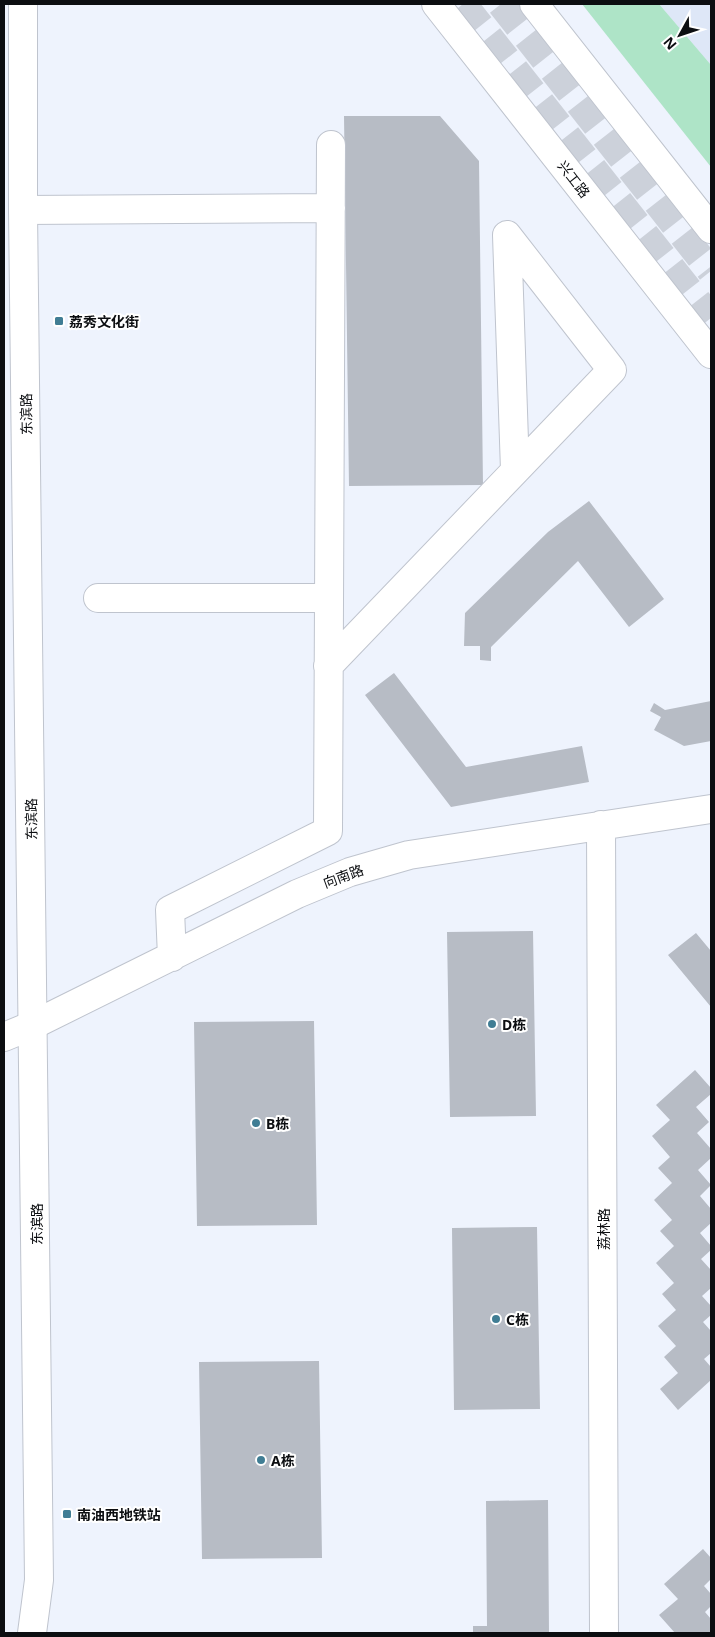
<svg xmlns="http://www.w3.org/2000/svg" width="715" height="1637" viewBox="0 0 715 1637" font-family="'Noto Sans','Noto Sans SC',sans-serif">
<rect width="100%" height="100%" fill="#eef3fd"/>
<path fill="#dee7f7" d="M659,4H711V65Z"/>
<path fill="#aee4c7" d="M582,4H659L711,65V167Z"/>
<path fill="#b7bcc5" d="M344,116H440L479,161L483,485L349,486Z
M589,501L664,599L629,627L578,561L491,647V661L480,660V646H464L465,613L548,532Z
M394,673L466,767L582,746L589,782L451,807L365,695Z
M711,701V741L684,746L654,730L661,717L650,711L654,703L665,710Z
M533,931L536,1116L450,1117L447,932Z
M696,933L711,951V1007L668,955Z
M314,1021L317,1225L197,1226L194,1022Z
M695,1070L711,1088V1094L696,1107L709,1122L697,1133L711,1149V1158L698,1170L711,1185L700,1196L711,1209V1223L700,1233L711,1246V1250L701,1259L711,1270V1288L702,1296L711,1306V1315L703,1322L711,1331V1353L704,1359L711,1367V1380L678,1410L660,1389L678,1373L664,1357L676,1346L658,1326L676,1310L662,1294L674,1283L656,1263L674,1246L660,1231L672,1220L654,1200L672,1183L658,1168L670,1157L652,1136L670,1120L656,1105Z
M537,1227L540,1409L454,1410L452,1228Z
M319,1361L322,1558L202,1559L199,1362Z
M548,1500L549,1633H473V1626H487L486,1501Z
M703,1549L711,1558V1579L704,1586L711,1594V1606L705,1612L711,1619V1633H675L659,1615L678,1599L664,1584Z"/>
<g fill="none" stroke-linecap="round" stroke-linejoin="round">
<path stroke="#ccd1da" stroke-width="28" stroke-dasharray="28 14" stroke-linecap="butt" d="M463,4L711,318
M501,4L711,271"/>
<g stroke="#bfc4ce" stroke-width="30">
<path id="minor" d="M436,4L711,354
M534,4L711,229
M23,210L331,208
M98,598H329
M328,666L612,370L507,235L515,470
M601,825L604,1633
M172,957L170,910L328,831L331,145
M4,1037L33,1025L297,894L350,872L409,855L711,809"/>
</g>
<g stroke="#bfc4ce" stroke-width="30">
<path id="major" d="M23,4V210L39,1580L32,1633"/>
</g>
<use href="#minor" stroke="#fff" stroke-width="28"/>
<use href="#major" stroke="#fff" stroke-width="28"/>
</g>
<g fill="#407d94" stroke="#fff" stroke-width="2">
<rect x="54" y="316" width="10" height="10" rx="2.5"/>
<circle cx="492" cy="1024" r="5"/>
<circle cx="256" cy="1123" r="5"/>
<circle cx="496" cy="1319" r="5"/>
<circle cx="261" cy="1460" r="5"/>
<rect x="62" y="1509" width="10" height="10" rx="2.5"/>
</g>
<g text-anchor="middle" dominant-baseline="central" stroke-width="4" stroke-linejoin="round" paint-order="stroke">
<g font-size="14" fill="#0c0e11" stroke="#fff">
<text transform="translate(574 179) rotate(52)">兴工路</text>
<text transform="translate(26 414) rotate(-91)">东滨路</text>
<text transform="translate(31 819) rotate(-91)">东滨路</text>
<text transform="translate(343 876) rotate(-20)">向南路</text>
<text transform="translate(36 1224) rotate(-90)">东滨路</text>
<text transform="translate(603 1229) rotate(-90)">荔林路</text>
</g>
<g font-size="14" font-weight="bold" fill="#0c0e11" stroke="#fff" text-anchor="start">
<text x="69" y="321">荔秀文化街</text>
<text x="502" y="1024">D栋</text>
<text x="266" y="1123">B栋</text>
<text x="506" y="1319">C栋</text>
<text x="271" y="1460">A栋</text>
<text x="77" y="1514">南油西地铁站</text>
</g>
</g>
<rect width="715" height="1637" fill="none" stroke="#0c0e11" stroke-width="10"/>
<g transform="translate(680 35) rotate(230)" stroke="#ffffff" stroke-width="4" paint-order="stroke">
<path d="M0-4L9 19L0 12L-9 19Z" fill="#0c0e11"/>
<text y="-8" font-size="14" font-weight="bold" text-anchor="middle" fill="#0c0e11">N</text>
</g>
</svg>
